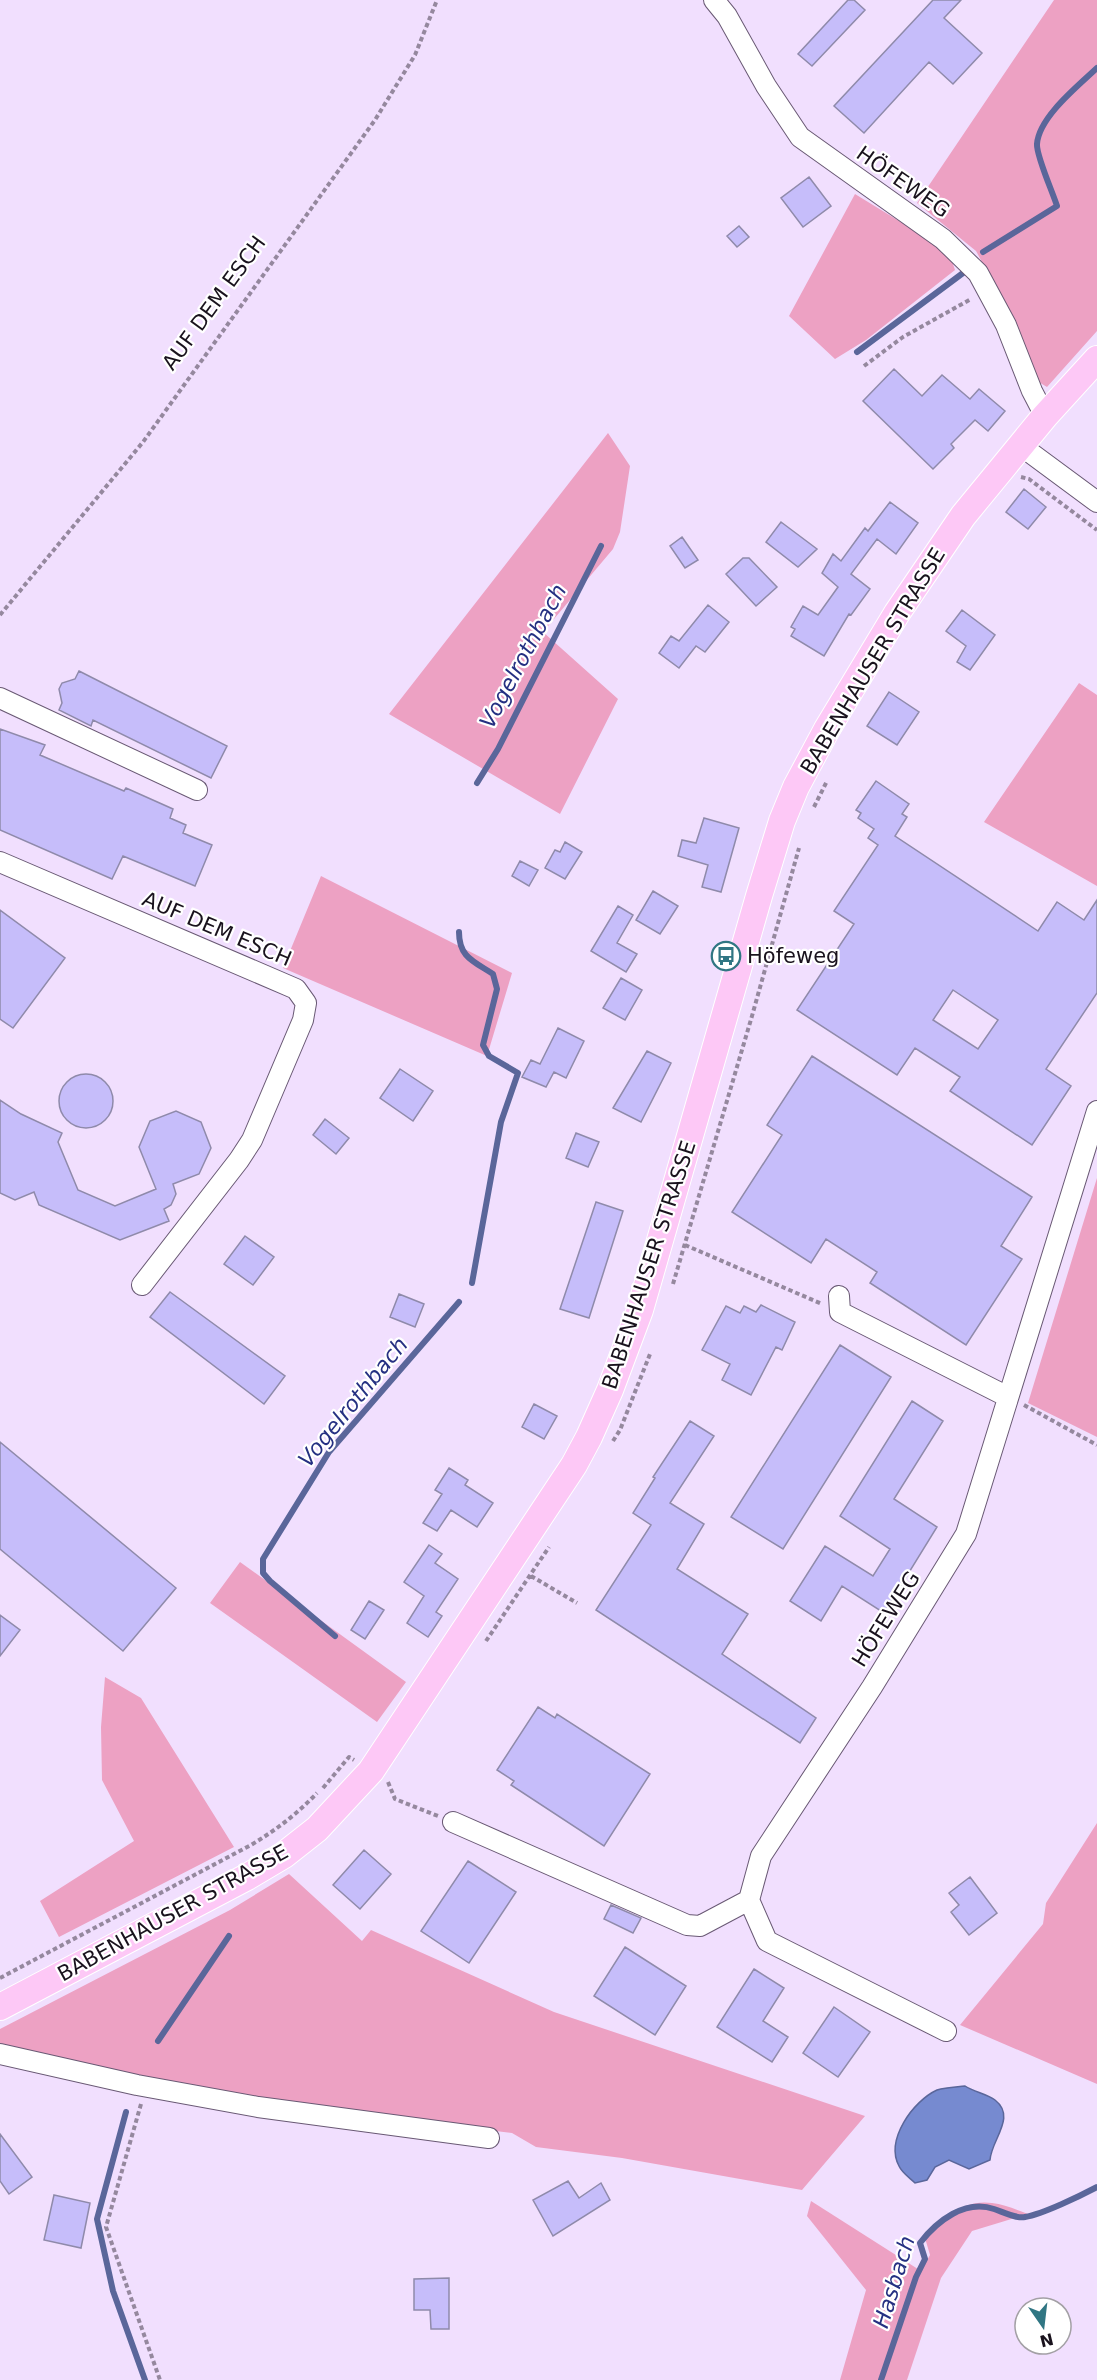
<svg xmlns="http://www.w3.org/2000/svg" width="1097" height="2380" viewBox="0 0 1097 2380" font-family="'DejaVu Sans',sans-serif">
<rect width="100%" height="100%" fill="#f1dffe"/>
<path fill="#eda1c3" d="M1054,0H1097V331L1047,387L1037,381L1017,326L976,251L917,203Z
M855,194L935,243L951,258L955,270L866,340L835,359L789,316Z
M608,433L630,466L620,532L613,549L543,632L618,699L560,814L389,714Z
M1079,683L1097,695V886L984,822Z
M321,876L512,973L487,1056L283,968Z
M1097,1178V1437L1028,1403Z
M240,1562L406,1682L377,1722L210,1603Z
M105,1677L141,1698L234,1847L59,1937L40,1901L134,1841L102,1780L101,1727Z
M1097,1823V2084L960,2025L1043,1924L1046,1903Z
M289,1874L362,1941L371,1930L554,2012L865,2116L802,2190L622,2158L536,2147L512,2133L261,2103L0,2049V2029L230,1910Z
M811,2201L921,2271L930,2255L925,2238C941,2218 964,2199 992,2203C1004,2204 1017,2210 1028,2214L972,2231L941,2278L907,2380H840L866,2290L807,2216Z"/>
<path fill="#768ad0" stroke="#5a669a" stroke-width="1.5" d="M965,2086C974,2092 987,2094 995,2100C1017,2117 991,2140 990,2160L969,2169L949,2160L935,2167L927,2180L915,2183C910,2178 902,2173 899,2166C885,2140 913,2101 937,2090C946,2087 956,2087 965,2086Z"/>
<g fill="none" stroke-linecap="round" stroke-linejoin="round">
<path stroke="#5a669a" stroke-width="6" d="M983,252L1057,206C1053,193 1036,155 1037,144C1039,117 1078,86 1097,68
M857,352L963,273
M477,783L498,749L601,546
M459,932C459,957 473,961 493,974L497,989L483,1045L489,1056L518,1073L501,1122L472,1283
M335,1636L270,1581L263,1573V1559L329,1452L459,1302
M158,2041L229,1936
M126,2112L97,2219L113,2291L145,2380
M881,2380L916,2277L925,2259L920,2243C937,2221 965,2199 994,2209C1003,2212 1017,2219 1025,2217C1043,2214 1080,2196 1097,2187"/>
</g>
<path fill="#c6bdfa" stroke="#8f8aaa" stroke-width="1.5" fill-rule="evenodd" d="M848,0H854L865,10L812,66L798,54Z
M933,0H961L944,18L982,53L953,84L929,62L864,133L834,106Z
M809,177L831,206L803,227L781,198Z
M739,226L749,237L737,247L727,236Z
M894,369L922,396L942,375L970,399L979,389L1005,411L988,431L975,420L951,444L954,448L933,469L863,401Z
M1024,489L1046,507L1028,529L1006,512Z
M890,502L918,523L896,554L877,539L851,574L870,589L851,615L849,614L824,656L791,636L795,629L791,627L803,606L818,615L838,587L822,573L833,554L841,561L865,528L868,531Z
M781,522L817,549L798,567L766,542Z
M682,537L698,560L685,568L670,546Z
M743,558H749L777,587L756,606L726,574Z
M708,605L729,622L705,652L696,646L679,668L659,653L671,636L679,641Z
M962,610L995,635L970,670L957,662L966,646L946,631Z
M79,671L227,746L211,778L93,720L91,726L59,710L62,703L59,689L62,683L75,679Z
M889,692L919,712L897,745L867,726Z
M0,729L45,745L40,755L124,791L126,788L173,809L170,818L186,825L183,833L212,845L195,886L123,856L112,879L0,830Z
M876,781L909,804L902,814L907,817L895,836L1038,931L1057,902L1084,920L1097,900V993L1046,1069L1071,1086L1032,1145L950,1091L960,1077L915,1048L897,1075L797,1010L854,924L834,911L878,845L868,838L874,829L858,818L861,813L856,810ZM953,990L998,1020L978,1049L933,1020Z
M704,818L739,828L721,892L702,887L708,865L678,856L682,840L696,843Z
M565,842L582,852L565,879L545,868L555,850L560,852Z
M520,861L538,870L529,886L512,876Z
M653,891L678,906L660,934L636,920Z
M618,906L633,915L617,943L637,954L626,972L591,951Z
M0,910L65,958L13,1028L0,1019Z
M621,978L642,990L625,1020L603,1008Z
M558,1028L584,1041L566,1078L554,1072L546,1087L522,1077L531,1060L540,1064Z
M647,1051L671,1063L641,1122L613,1108Z
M812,1056L1032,1197L1001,1246L1022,1259L966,1345L870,1283L877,1272L826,1239L811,1263L732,1212L782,1135L767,1125Z
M400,1069L433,1091L413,1121L380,1098Z
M59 1101a27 27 0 1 1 54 0a27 27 0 1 1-54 0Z
M0,1100L21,1114L62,1133L58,1142L78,1190L115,1206L156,1189L139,1147L150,1121L176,1111L201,1122L211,1148L199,1174L173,1184L176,1194L171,1205L164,1209L169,1221L120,1240L39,1205L34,1192L15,1200L0,1193Z
M325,1119L349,1138L336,1154L313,1135Z
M576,1133L599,1142L588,1167L566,1158Z
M596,1202L623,1211L589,1318L560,1309Z
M245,1236L274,1257L253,1285L224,1264Z
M170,1292L285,1376L264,1404L150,1317Z
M399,1294L424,1304L415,1327L390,1317Z
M761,1305L795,1322L782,1350L776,1347L751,1395L722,1380L730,1364L702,1350L726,1306L740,1313L744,1306L756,1312Z
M840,1345L891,1377L783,1549L731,1517Z
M912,1401L943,1421L894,1499L937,1527L884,1613L842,1586L821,1621L790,1601L825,1546L873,1576L890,1549L840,1516Z
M534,1404L557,1416L544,1439L522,1427Z
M690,1421L714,1436L670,1503L704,1524L677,1569L748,1614L722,1654L816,1718L800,1743L596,1610L651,1525L633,1513L655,1478L653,1477Z
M0,1442L176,1588L123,1651L0,1549Z
M449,1468L468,1480L465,1485L493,1503L477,1527L451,1510L437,1531L423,1523L442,1494L435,1490Z
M429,1545L442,1554L435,1563L458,1579L436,1612L442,1616L428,1637L407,1623L424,1596L404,1582Z
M369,1601L384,1610L365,1639L351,1630Z
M0,1615L20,1630L0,1656Z
M538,1707L555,1718L557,1714L650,1774L604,1846L511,1785L514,1781L497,1770Z
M364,1850L391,1874L360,1909L333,1885Z
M468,1861L516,1892L469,1963L421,1931Z
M970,1877L997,1913L969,1935L951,1912L959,1905L949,1893Z
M611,1905L641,1918L633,1933L604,1919Z
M625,1947L686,1986L655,2035L594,1996Z
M754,1969L784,1988L763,2021L788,2037L772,2062L717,2027Z
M834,2007L870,2032L838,2077L803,2053Z
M0,2134L32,2177L9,2194L0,2181Z
M568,2181L579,2198L601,2183L610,2200L553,2236L533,2200Z
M54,2195L90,2203L81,2248L44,2240Z
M449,2278V2329H431L430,2310H414V2279Z"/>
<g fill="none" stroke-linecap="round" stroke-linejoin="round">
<g stroke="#695974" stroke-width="22">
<path id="minor" d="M714,0L727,16L766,86L800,137L943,239L978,273L1006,325L1032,391L1045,416
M1020,445L1097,502
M0,698L197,790
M0,862L296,989L306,1003L303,1020L252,1140L239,1160L142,1285
M839,1296L840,1312L1008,1397
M453,1822L687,1925L700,1926L749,1900
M946,2031L767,1941L749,1900L761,1856L872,1687L966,1534L1097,1111
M0,2054L137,2085L258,2107L489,2138"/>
</g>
<g stroke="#fff" stroke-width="28">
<path id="major" d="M0,2007L247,1877L284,1855L317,1829L371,1771L574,1465L589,1437L610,1390L640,1310L759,896L782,821L796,787L827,729L897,613L963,516L1045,416L1097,359"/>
</g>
<path stroke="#95889e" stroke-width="4" stroke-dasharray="4.5 3" stroke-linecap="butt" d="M864,366L903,337L971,299
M1021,477L1029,479L1097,530
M0,615L143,442L375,120L415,55L437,0
M814,807L827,781
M685,1245L822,1304
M673,1284L752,1016L799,848
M1024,1405L1097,1445
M613,1441L620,1430L650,1354
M531,1576L577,1603
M486,1641L549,1547
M388,1782L395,1799L438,1816
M323,1788L349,1757L354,1760
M0,1978L251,1845C276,1830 297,1814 317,1793
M141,2104L106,2227L160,2380"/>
<use href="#minor" stroke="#fff" stroke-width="20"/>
<use href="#major" stroke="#fdc8f6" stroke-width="26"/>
</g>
<defs>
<g id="bus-ring" transform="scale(1.5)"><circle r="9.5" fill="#fff" stroke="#307683" stroke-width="1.5"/><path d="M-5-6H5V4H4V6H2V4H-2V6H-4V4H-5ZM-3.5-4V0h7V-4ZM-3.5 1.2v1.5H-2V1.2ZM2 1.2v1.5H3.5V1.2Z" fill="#307683"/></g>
</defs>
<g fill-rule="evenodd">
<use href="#bus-ring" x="726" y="956"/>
</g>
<g text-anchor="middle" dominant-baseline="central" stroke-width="4.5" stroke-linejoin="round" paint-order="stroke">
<g font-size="21" fill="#19121d" stroke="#fff">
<text transform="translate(903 182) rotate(35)">HÖFEWEG</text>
<text transform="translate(214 303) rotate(-54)">AUF DEM ESCH</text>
<text transform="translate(873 661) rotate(-59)">BABENHAUSER STRASSE</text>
<text transform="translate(217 929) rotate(23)">AUF DEM ESCH</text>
<text transform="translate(649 1265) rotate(-72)">BABENHAUSER STRASSE</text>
<text transform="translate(886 1619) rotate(-58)">HÖFEWEG</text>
<text transform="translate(173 1913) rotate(-29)">BABENHAUSER STRASSE</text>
</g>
<g font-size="21" fill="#19121d" stroke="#fff" text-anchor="start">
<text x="747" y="956">Höfeweg</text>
</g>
<g font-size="22" font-style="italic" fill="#253082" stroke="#fff">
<text transform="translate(523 656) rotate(-62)">Vogelrothbach</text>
<text transform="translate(353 1402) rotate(-51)">Vogelrothbach</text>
<text transform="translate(894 2282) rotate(-73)">Hasbach</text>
</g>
</g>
<g transform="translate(1043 2326) rotate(166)"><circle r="28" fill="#ffffff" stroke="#a3a0a5" stroke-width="1.5"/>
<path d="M0-4.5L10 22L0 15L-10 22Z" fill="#307683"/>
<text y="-9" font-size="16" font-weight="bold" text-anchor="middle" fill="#19121d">N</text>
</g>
</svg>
